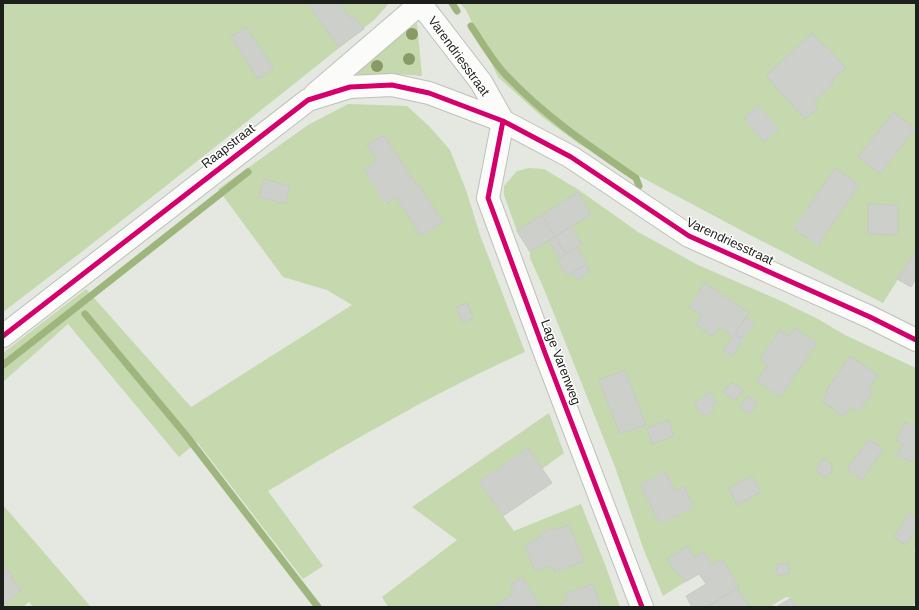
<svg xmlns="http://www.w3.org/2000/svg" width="919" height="610" viewBox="0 0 919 610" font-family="Arial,sans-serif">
<rect width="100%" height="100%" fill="#e5e8e0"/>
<path fill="#c5d8ae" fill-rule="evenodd" d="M3,3H389L385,8L374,20C251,118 129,217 3,312Z
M460,3H916V251L883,303L752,236L579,144L541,116L498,77L466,10ZM758,105L779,129L764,142L744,118ZM894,112L915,129L880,174L859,157ZM835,169L859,185L817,245L794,228ZM869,204L898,205V234H868Z
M417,23L422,76C398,74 378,73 354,77L352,73Z
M348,104L407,106L429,126L450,150L466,190L480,235L525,352C436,392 352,441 268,491L323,566L303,579L197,442L179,457L68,324L3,382V353L86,289L191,407L352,305L327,290L283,277L218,189L308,125ZM384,135L415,183L417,182L443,222L421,236L396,197L385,204L364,169L377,160L368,145Z
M529,168L544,169L579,190L638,232L698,265L779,300L818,319L845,335L916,368V425L915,427L905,422L897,440L903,443L897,456L910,462L913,458L916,460V548L914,551L916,552V602L913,606L914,607H797L791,598L786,597L770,607H749L737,588L739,587L722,559L712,565L704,552L695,557L667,559L678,575L680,574L685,582L663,596L645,553L615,467L544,289L530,258V252L548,241L560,258L557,260L567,276L572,273L577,280L589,272L585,264L587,263L577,247L582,244L571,226L577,193L517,231L504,195V186L517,171ZM705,283L749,313L746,317L755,323L731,357L723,351L733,337L719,327L713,336L696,325L702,315L689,306ZM795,328L817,343L780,397L758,381L768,365L760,359L780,330L789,336ZM625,370L646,425L620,434L600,380ZM869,388L873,391L858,412L850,407L844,416L826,391ZM710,392L717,402L712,406L714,410L704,417L694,403ZM668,421L652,444L647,428ZM664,472L675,491L684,487L694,507L660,524L640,485ZM752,476L761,492L737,504L729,488Z
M549,413L564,453L542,469L528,448L479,482L514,531L581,504L606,567L620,607H601L593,584L565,594L567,600L563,602V604L556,607H541L522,577L510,585L514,593L492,607H388L382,597L457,540L412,507ZM569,525L584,561L556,572L553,566L549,567L548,566L535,571L525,545L538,539L537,538L541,537L540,533L554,528L555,530Z
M3,505L91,607H33L29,602L23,607H3V602L5,604L21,590L11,578L12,576L3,565Z"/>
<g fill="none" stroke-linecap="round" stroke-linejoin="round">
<path stroke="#9eb67e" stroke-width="7" d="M452,3L457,11
M471,26C482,42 492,60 505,74C543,115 589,146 636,178L639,186
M85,314L185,434L318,607
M3,365L248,172"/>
</g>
<path fill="#cdd0ca" stroke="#c8cac4" d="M307,3H339L351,19L354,16L364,29L339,47Z
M246,27L274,68L258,79L231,37Z
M812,33L825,47L826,46L846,68L832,80L834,83L813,103L818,108L805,119L766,76Z
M758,105L779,129L764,142L744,118Z
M894,112L915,129L880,174L858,157Z
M384,135L415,183L417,182L443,222L421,236L396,197L386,204L364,169L377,160L367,145Z
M835,168L859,185L818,245L794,229Z
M264,179L290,186L285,204L259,197Z
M578,192L591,214L555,237L542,215Z
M868,204L898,205V235L868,234Z
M542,215L555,237L530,252L517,231Z
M571,226L582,244L566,254L555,237Z
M555,237L566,254L560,258L548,241Z
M577,247L587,263L567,276L557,260Z
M916,251V282L915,281L911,287L897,279Z
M585,264L590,272L577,280L572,273Z
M705,283L749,313L735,334L743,339L732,357L723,351L733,337L719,327L713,336L696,325L702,315L689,307Z
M467,303L473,318L463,323L456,307Z
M746,317L755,323L743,339L735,334Z
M795,328L817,343L780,397L757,381L768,365L760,359L780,330L789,336Z
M850,356L878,375L869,388L873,391L858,412L850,407L844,417L822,401L828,393L826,391Z
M625,370L646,425L620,434L599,380Z
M732,382L743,391L734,401L723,392Z
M710,392L717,403L712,406L714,410L704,417L694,403Z
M747,396L757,402L750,414L740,408Z
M668,420L674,436L652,444L647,428Z
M905,422L915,427L916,425V460L913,458L911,462L897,456L903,443L896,440Z
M869,439L883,449L862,480L847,469Z
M528,448L552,483L503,516L479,482Z
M824,458L832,465L831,467L833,469L826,478L815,470Z
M665,472L675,491L684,486L694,507L660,524L640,485Z
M752,476L761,492L737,505L729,488Z
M909,513L916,518V529L906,545L894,537Z
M569,525L584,561L555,572L553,566L549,567L548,566L535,571L525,545L538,539L537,538L541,537L539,534L554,528L555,530Z
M688,546L695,557L704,552L712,565L722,559L739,587L707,607H692L686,596L706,584L699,574L685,582L680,574L678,575L667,559Z
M788,563L790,573L778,576L776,565Z
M3,565L13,576L11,578L21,590L5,604L3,602Z
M522,577L541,607H492L514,593L510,585Z
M593,584L601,607H556L563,604V602L567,600L565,594Z
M737,588L749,606L748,607H707Z
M791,598L797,607H776Z"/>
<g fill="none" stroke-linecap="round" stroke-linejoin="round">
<g stroke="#bec0bb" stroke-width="24">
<path id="minor" d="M420,3L481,82L503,121
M315,94L420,4
M503,121L488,198L545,353L642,607
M3,336L308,100L350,87L392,85L429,93L503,121L571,157L689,236L870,317L916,340"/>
</g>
<use href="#minor" stroke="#fbfcfa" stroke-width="22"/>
<g stroke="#fff" stroke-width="8">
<path id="cycleway" d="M503,121L488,198L545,353L642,607
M3,336L308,100L350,87L392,85L429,93L503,121L571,157L689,236L870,317L916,340"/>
</g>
<use href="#cycleway" stroke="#d6006c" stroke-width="5"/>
</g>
<g fill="#889a65">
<circle cx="412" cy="34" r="6"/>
<circle cx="409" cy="59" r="6"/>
<circle cx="377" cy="66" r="6"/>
</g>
<g text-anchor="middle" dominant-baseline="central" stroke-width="3" stroke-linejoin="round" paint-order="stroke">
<g font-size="13" fill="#1d1f1a" stroke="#fff">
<text transform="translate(459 56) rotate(54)">Varendriesstraat</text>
<text transform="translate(228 146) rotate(-38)">Raapstraat</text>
<text transform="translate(730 241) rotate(25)">Varendriesstraat</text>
<text transform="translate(561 362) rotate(69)">Lage Varenweg</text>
</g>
</g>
<rect width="919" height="610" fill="none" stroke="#1d1f1a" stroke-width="8"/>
</svg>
